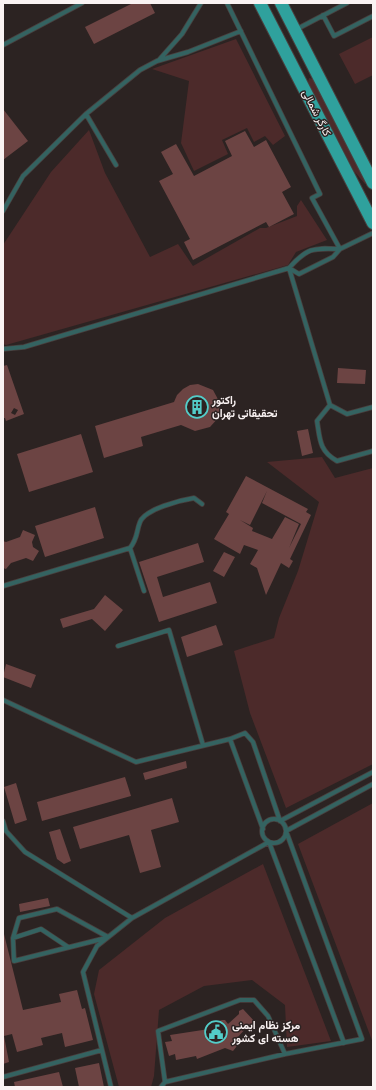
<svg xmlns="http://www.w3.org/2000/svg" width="376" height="1090" viewBox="0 0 376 1090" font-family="Overpass,Vazirmatn,sans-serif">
<rect width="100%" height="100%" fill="#2c2322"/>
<path fill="#4c2a2a" d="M373,37V75L355,84L339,54Z
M236,39L285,136L273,145L265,136L254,142L247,128L222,140L228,154L194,171L181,143L189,81L152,69Z
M309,78L313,79L366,182L365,184L354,171L308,82Z
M89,130L105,173L150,257L178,244L193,266L260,228H266L297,216V206L301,200L327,240L296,252L288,265L6,345L3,344V245L51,172Z
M322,457L335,478L373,468V764L286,808L250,713L234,651L274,638L279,618L298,571L319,502L267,462Z
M373,803V1043L298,844Z
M263,864L331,1041L287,1047L285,1005L252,980L204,986L159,1010L154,1076L151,1087H119L94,994L99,970L165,918Z"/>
<path fill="#6c4443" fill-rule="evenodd" d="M133,3H150L155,13L94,44L85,27Z
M3,109L28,141L3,160Z
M245,131L254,147L266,140L291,187L282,192L294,214L269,227L266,222L193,260L184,242L190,239L159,181L173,174L161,152L176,144L194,176L232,156L225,141Z
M7,365L24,414L6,421L5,418H3V366ZM14,408L18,410L15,415L11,413Z
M338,368L366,370L365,384L337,383Z
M198,384L213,390L220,403L219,417L210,427L195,431L181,425L141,437L143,446L104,458L95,426L174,402L177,395L183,389L190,385Z
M308,429L313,453L302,456L297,431Z
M81,434L93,472L29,492L17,454Z
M246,476L308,509L306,512L311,515L290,559L293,561L289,568L281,563L266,595L257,568L250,564L258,550L244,545L240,554L214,539L229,514L226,512ZM267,491L262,503L301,524L289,548L299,524L285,517L272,539L252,531L253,528L240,520L250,525Z
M95,507L104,538L45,557L35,526Z
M23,530L35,535L32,542L33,547L39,551L33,561L26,558L11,563L6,569L3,568V541L6,542L20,537Z
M198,543L204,562L157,577L163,597L210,582L217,603L159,622L139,562Z
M224,552L235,557L224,577L213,571Z
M105,595L123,610L105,631L92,619L63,628L60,619L94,609Z
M216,625L223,645L187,657L181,637Z
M6,664L36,675L31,688L3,677Z
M186,761L187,768L145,780L143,773Z
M125,777L131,796L42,821L37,802Z
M16,783L27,820L15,824L4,787Z
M172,798L179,822L151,830L161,867L140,873L129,835L80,849L73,827Z
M60,829L71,861L64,864L57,859L49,832Z
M48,898L50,906L20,912L19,904Z
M4,934L23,1010L61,1002L59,994L77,990L82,1009L85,1008L93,1040L65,1047L62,1033L41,1038L43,1045L17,1052L12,1034L4,1036L9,1062L3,1064Z
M243,1009L256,1023L253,1027L248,1026L236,1039L237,1046L233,1051L225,1048L197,1059L196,1056L176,1060L175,1054L169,1056L165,1042L172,1041L170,1035L209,1029L210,1024L222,1020H225L228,1024L239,1014V1011Z
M99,1063L104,1087H79L75,1068Z
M59,1072L63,1087H15L14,1082Z"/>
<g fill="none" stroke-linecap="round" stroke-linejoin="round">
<g stroke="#49403f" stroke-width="5.5">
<path id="service" d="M227,3L320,194L312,198L340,249
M323,15L334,36L373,16
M297,29L347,3
M3,45L82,3
M159,60L182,34L201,3
M86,114L116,165
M3,211L23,176L86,114L140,70L157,61L188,52L241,31
M340,249C313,248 308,247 289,268L299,274L333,257L340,249L373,233
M3,349L24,347L289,268L330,405L347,414L373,407
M330,405L317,421C320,439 319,451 337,461L373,451
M130,548L144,591
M3,586L130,548C138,538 136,532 140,522C145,509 181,500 194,498L202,504
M118,646L169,630L203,745
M3,700L136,762L230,739L245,733L253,742L280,821L373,772
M230,739L263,829
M262 831a12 12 0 1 1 24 0a12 12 0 1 1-24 0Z
M3,821L6,831L25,852L132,918
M13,938L19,918L57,909L108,937
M68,947L41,929L13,938L14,961L106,938
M3,1077L102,1050
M165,1082L158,1031L240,1000H254L268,1016L285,1054
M111,1087L83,972L97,946L132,918L269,842L344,1043
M161,1087L165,1082L285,1054L362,1039L286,831L373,784"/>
</g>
<g stroke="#49403f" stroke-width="14">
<path id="primary" d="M260,3L373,223
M281,3L373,183"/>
</g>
<use href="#service" stroke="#346361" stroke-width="4"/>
<use href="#primary" stroke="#2fa19d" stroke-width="12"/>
</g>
<defs>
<g id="building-ring" transform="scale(1.15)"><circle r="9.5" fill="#2c2322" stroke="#53cdc9" stroke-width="1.5"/><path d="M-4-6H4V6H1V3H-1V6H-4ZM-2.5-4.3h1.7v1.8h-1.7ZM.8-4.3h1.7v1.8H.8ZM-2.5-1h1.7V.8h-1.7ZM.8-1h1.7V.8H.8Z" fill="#53cdc9"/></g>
<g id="civic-ring" transform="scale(1.15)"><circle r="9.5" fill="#2c2322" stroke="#53cdc9" stroke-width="1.5"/><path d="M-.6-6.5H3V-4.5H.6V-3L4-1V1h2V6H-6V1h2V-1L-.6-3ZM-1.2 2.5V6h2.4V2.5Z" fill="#53cdc9"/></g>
</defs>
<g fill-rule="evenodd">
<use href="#building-ring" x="197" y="407"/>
<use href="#civic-ring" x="216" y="1032"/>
</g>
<g text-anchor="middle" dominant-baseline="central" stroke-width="3" stroke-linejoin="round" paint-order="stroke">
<g font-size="11" fill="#faf3f3" stroke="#2c2322">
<text transform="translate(316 113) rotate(63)">کارگر شمالی</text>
</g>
<g font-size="11" font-weight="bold" fill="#faf3f3" stroke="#2c2322" text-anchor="start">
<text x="212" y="401">راکتور<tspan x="212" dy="13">تحقیقاتی تهران</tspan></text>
<text x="232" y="1026">مرکز نظام ایمنی<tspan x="232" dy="13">هسته ای کشور</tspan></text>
</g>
</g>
<rect width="376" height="1090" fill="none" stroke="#faf3f3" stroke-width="8"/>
</svg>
